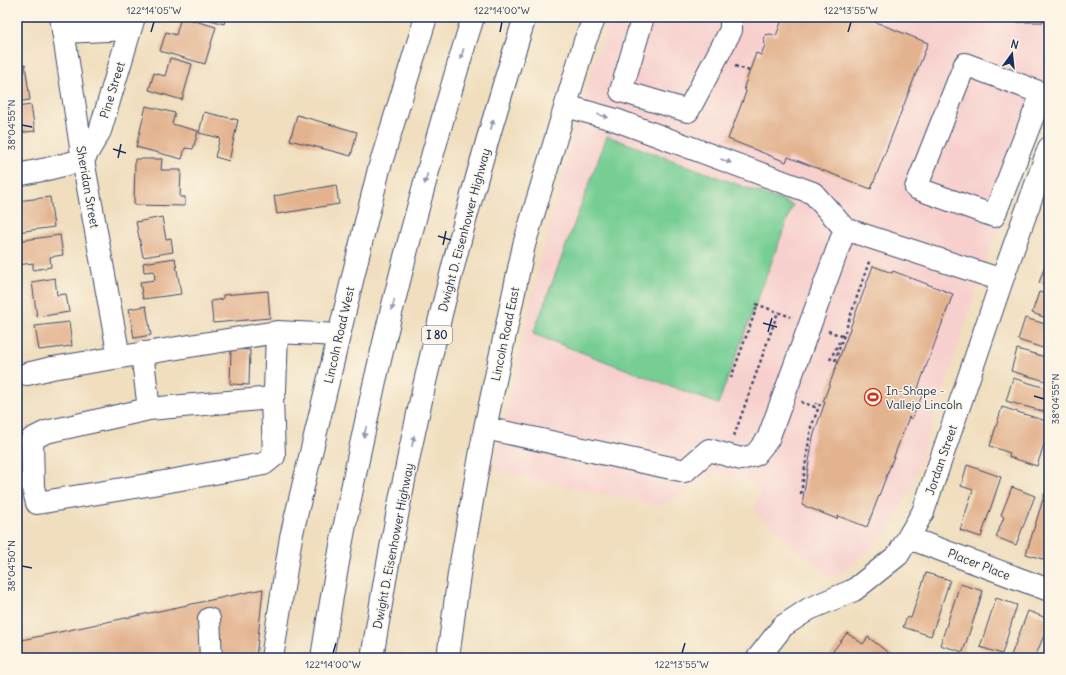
<svg xmlns="http://www.w3.org/2000/svg" width="1066" height="675" viewBox="0 0 1066 675" font-family="Delius,sans-serif">
<rect width="100%" height="100%" fill="#fcf5e5"/>
<filter id="ink" filterUnits="userSpaceOnUse"><feTurbulence type="fractalNoise" baseFrequency=".025" numOctaves="2"/><feDisplacementMap in="SourceGraphic" scale="8" xChannelSelector="R" yChannelSelector="G"/><feConvolveMatrix kernelMatrix="1 2 1 2 8 2 1 2 1" color-interpolation-filters="sRGB"/></filter>
<filter id="wash" filterUnits="userSpaceOnUse"><feTurbulence type="fractalNoise" baseFrequency=".012" numOctaves="4" result="noise"/><feDisplacementMap in="SourceGraphic" scale="16" xChannelSelector="R" yChannelSelector="G"/><feGaussianBlur stdDeviation="0.9" result="paint"/><feColorMatrix in="noise" values="0 0 0 0 0 0 0 0 0 0 0 0 0 0 0 0 0 1.4 0 .05"/><feComposite in="paint" operator="in"/></filter>
<g filter="url(#wash)">
<rect width="100%" height="100%" fill="#f0debe"/>
<path fill="#f7d0ce" d="M610,17H1049V90L987,258L911,489L900,507L890,528L872,548L851,567L829,578L754,510L761,488L754,484L716,473L661,506L493,471L539,267L575,122Z"/>
<path fill="#76ce94" stroke="#487e79" d="M607,136L793,205L718,404L533,334Z"/>
<g id="blocks">
<path fill="#e3b38f" d="M181,17L216,27L205,64L160,51L166,32L176,35Z
M201,17H226L224,24Z
M783,17H863L928,43L871,189L788,157L786,162L728,139L746,92L744,87L756,53L761,55L765,45L764,40L765,35L771,34L776,36Z
M1016,17H1043V22H1016Z
M17,28H18L20,59L17,60Z
M170,58L192,64L182,100L149,90L154,73L165,76Z
M25,64L30,100L17,102V65Z
M31,105L35,131L17,133V107Z
M146,106L175,113L172,124L198,131L193,149L185,148L182,159L136,147Z
M204,112L238,120L229,161L215,157L220,138L199,133Z
M297,115L357,132L351,156L290,140Z
M135,159H162L161,170H181L180,197H185V206L134,205Z
M336,185L339,204L277,214L274,196Z
M50,197L54,227L17,232V201Z
M162,217L166,239L171,238L173,252L143,257L136,222Z
M60,235L63,255L50,257L51,267L33,270V263L17,265V241Z
M175,258L181,294L143,299L140,282L155,280L154,271L144,272L143,263Z
M1046,262L1049,263V286L1039,283Z
M873,266L892,273L893,271L953,294L917,391L923,393L912,419L909,417L867,527L838,516L837,519L802,505L813,437L825,402H823Z
M55,278L57,295L66,294L69,312L37,317L32,282Z
M268,291L270,318L213,323L211,301L223,299V295Z
M1039,292L1049,295V319L1032,313Z
M146,306L151,335L134,338L129,309Z
M1025,318L1049,325V350L1018,340Z
M69,322L72,346L39,350L35,326Z
M231,349L250,350L249,385L230,384Z
M1017,349L1049,358V382L1011,371Z
M1013,378L1049,389V413L1006,401Z
M1002,407L1049,422V429L1037,466L1009,457L1010,453L990,446Z
M967,465L1001,477L981,537L960,530L973,490L961,486Z
M1012,487L1035,496L1016,545L996,537L1004,517L1001,515Z
M1045,493L1049,495V561L1026,554Z
M926,573L950,580L931,636L903,627L907,617L911,618Z
M960,584L983,591L963,652L940,645Z
M263,589L256,658H17V641Z
M996,598L1017,605L1002,654L980,647Z
M1028,611L1049,619V622L1035,658H1010Z
M847,633L863,644L868,637L895,658H834L830,655Z"/>
</g>
</g>
<g filter="url(#ink)">
<use href="#blocks" fill-opacity="0" stroke="#3b496c" stroke-width="1"/>
<g fill="none" stroke-linecap="round" stroke-linejoin="round">
<g stroke="#3b496c" stroke-width="24">
<path id="minor" d="M61,17L83,160L119,357
M643,17L621,91L688,111L731,30V17
M63,32L130,29
M1042,93L994,216L916,188L965,64L1049,96
M566,106L616,120L813,193L845,229
M17,175L47,169L83,160L100,131L134,17
M142,353L149,409
M27,374L52,368L277,332L339,335
M272,398L274,456L264,464L153,484L37,503L33,487L32,439L46,432L149,409L272,398L275,391L277,332
M485,428L685,471L709,450L741,459L755,455L768,439L845,229L1002,280
M909,538L1049,590
M209,619L211,658
M272,658L291,537L365,226L379,169L426,17
M448,658L459,574L485,428L524,245L585,41L595,17
M758,658L783,626L809,609L854,590L898,555L923,512L1002,280L1049,148"/>
</g>
<g stroke="#3b496c" stroke-width="24">
<path id="highway" d="M322,658C344,514 375,371 412,230C431,159 451,87 473,17
M372,658C406,441 458,226 525,17"/>
</g>
<path stroke="#3b496c" stroke-width="2.5" stroke-dasharray="3 3" stroke-linecap="butt" d="M735,66L750,71
M756,304L791,317
M828,331L842,336V337
M830,360L839,342
M835,361L870,259
M731,378L758,304
M801,402L815,407L816,403
M734,436L778,312
M801,494L811,427L820,404"/>
<use href="#minor" stroke="#fff" stroke-width="22"/>
<use href="#highway" stroke="#fff" stroke-width="22"/>
</g>
<defs><path id="oneway-solid" d="M-6-.8H1V-3.2L6.5 0L1 3.2V.8H-6Z"/></defs>
<g fill="#8d97ae">
<use href="#oneway-solid" transform="translate(462 54) rotate(107)"/>
<use href="#oneway-solid" transform="translate(603 116) rotate(16)"/>
<use href="#oneway-solid" transform="translate(492 125) rotate(-75)"/>
<use href="#oneway-solid" transform="translate(726 161) rotate(20)"/>
<use href="#oneway-solid" transform="translate(426 179) rotate(105)"/>
<use href="#oneway-solid" transform="translate(393 305) rotate(104)"/>
<use href="#oneway-solid" transform="translate(365 432) rotate(102)"/>
<use href="#oneway-solid" transform="translate(413 441) rotate(-79)"/>
</g>
</g>
<path fill="none" stroke="#1b2f5e" stroke-width="1.5" d="M151,32L154,22M500,32L502,22M848,32L851,22M22,125L32,127M113,149L126,153M118,158L121,144M438,236L451,240M443,245L446,231M763,323L777,327M768,332L772,318M1034,396L1044,399M22,566L32,568M333,653L336,643M682,653L685,643"/>
<defs>
<g id="stadium-ring" transform="scale(0.9)"><circle r="9.5" fill="#fcf5e5" stroke="#c8321e" stroke-width="1.5"/><path d="M0-5a6.5 5 0 1 0 0 10a6.5 5 0 1 0 0-10ZM-3.5-1.8h7v3.6h-7Z" fill="#c8321e"/></g>
</defs>
<g fill-rule="evenodd">
<use href="#stadium-ring" x="873" y="397"/>
</g>
<g text-anchor="middle" dominant-baseline="central" stroke-width="3" stroke-linejoin="round" paint-order="stroke">
<rect fill="#fcf5e5" stroke="#5e6a86" stroke-width="1" x="422" y="326" width="30" height="18" rx="3"/>
<g font-size="11" font-weight="bold" fill="#1b2f5e">
<text x="437" y="335">I 80</text>
</g>
<g font-size="12" fill="#1b2f5e" stroke="#fcf5e5">
<text transform="translate(112 90) rotate(-73)">Pine Street</text>
<text transform="translate(88 187) rotate(80)">Sheridan Street</text>
<text transform="translate(464 230) rotate(-75)">Dwight D. Eisenhower Highway</text>
<text transform="translate(505 334) rotate(-78)">Lincoln Road East</text>
<text transform="translate(339 335) rotate(-77)">Lincoln Road West</text>
<text transform="translate(941 460) rotate(-71)">Jordan Street</text>
<text transform="translate(393 546) rotate(-79)">Dwight D. Eisenhower Highway</text>
<text transform="translate(979 564) rotate(21)">Placer Place</text>
</g>
<g font-size="12" fill="#1b2f5e" stroke="#fcf5e5" text-anchor="start">
<text x="886" y="390">In-Shape -<tspan x="886" dy="14">Vallejo Lincoln</tspan></text>
</g>
</g>
<rect width="1066" height="675" fill="none" stroke="#fcf5e5" stroke-width="44"/>
<g transform="translate(1012 54) rotate(15)" stroke="#fcf5e5" stroke-width="3" paint-order="stroke">
<path d="M0-3L7 15L0 10L-7 15Z" fill="#1b2f5e"/>
<text y="-6" font-size="11" font-weight="bold" text-anchor="middle" fill="#1b2f5e">N</text>
</g>
<rect x="22" y="22" width="1022" height="631" fill="none" stroke="#1b2f5e" stroke-width="1.5"/>
<g font-size="10" text-anchor="middle" fill="#1b2f5e">
<text x="154" y="14">122°14'05"W</text>
<text x="502" y="14">122°14'00"W</text>
<text x="851" y="14">122°13'55"W</text>
<text transform="translate(11 125) rotate(-90)" y="4">38°04'55"N</text>
<text transform="translate(1055 399) rotate(-90)" y="4">38°04'55"N</text>
<text transform="translate(11 566) rotate(-90)" y="4">38°04'50"N</text>
<text x="333" y="668">122°14'00"W</text>
<text x="682" y="668">122°13'55"W</text>
</g>
</svg>
